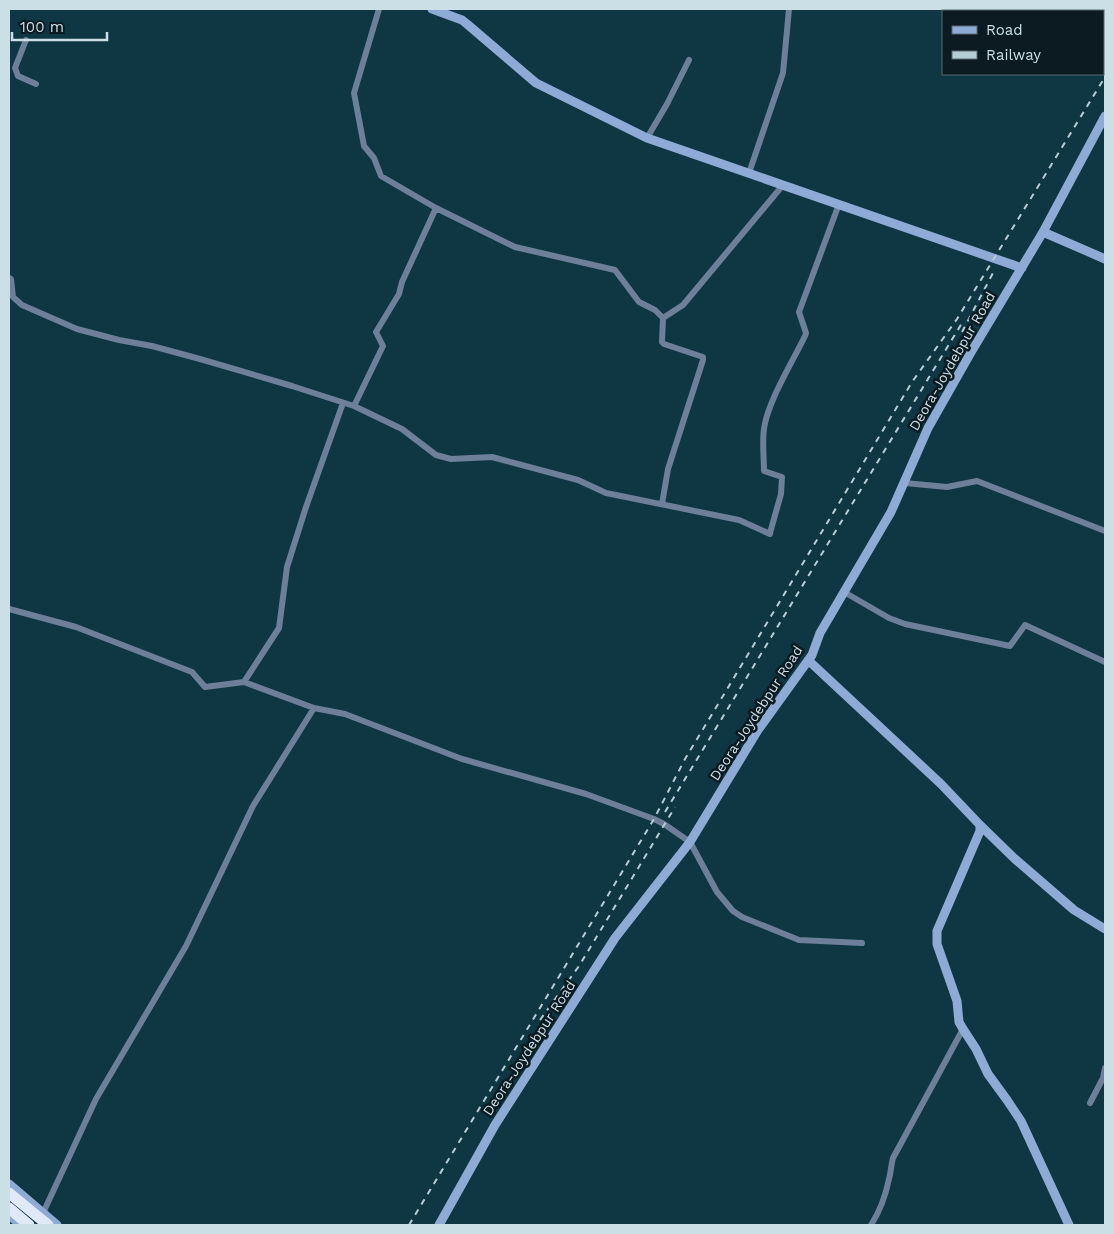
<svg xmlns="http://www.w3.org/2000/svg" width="1114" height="1234" viewBox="0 0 1114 1234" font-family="'Work Sans',sans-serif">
<rect width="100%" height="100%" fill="#0f3643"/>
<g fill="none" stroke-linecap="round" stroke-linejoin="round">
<path stroke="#6d7f99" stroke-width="6" d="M379,9L354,93L364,146L374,158L381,176L436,208L515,247L615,270L639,302L655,310L663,318L662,342L664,344L703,357V360L668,469L662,504
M26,40L15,68L18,76L36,84
M647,138L667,104L689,60
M749,173L783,73L789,9
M9,278L11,279L13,297L22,305L77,329L119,340L152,346L200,359L292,386L354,406L402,429L436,455L451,459L492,457L578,480L606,493L739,520L770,534
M663,318L683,305L783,185
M354,406L383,346L376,332L399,294L402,282L436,208
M905,483L947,487L977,481L1105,531
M770,533L781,494L782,477L764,471C764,457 762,443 764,429C767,403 793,361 805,336L806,333L799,312L839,204
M844,592L889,618L905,624L1010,646L1025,625L1105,662
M9,609L76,627L192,672L205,687L244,682L314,708L345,714L462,759L586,794L654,819L664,824L690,842L717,892L733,911L742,917L799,940L862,943
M244,682L279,628L287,567L306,507L343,403
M1090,1103L1103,1078L1105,1068
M43,1213L96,1099L186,946L253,806L314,708
M871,1225C880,1211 886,1194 889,1179C891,1172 891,1165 893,1158L963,1029"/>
<path stroke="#8eabd5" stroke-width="9" d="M432,9L462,20L467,24L536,83L647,138L1022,268
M1043,232L1105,259
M808,660L941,784L980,825L1015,859L1074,910L1105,929
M980,825V831L937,931V944L957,1001L959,1022L963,1029L976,1049L988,1074L1007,1100L1021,1121L1069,1225
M9,1184L57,1225
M9,1215L21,1225
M439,1225L495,1125L615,938L690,842L758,730L812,655L820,633L891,512L928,428L970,354L1043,232L1105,116"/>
<path stroke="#e0e9f7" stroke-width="11" d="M9,1193L48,1225
M9,1208L29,1225"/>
<path stroke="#b7cdd5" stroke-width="2" stroke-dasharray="6 6" stroke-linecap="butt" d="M962,332L993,273
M665,812L962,323
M540,1020L579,966L675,807
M409,1225L654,819L685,759L912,382L957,319L1105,77"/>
</g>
<g text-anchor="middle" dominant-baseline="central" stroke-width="5" stroke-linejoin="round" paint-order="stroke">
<g font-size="14" fill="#cbdfe7" stroke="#0c1b21">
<text transform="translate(952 361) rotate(-60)">Deora-Joydebpur Road</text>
<text transform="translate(756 713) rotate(-57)">Deora-Joydebpur Road</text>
<text transform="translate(529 1048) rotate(-57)">Deora-Joydebpur Road</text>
</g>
</g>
<rect width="1114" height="1234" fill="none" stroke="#cbdfe7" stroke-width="20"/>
<rect x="942" y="10" width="162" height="65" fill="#0c1b21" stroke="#586970"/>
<rect x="952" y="26" width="25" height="8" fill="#8eabd5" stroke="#586970"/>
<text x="986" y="35" font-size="15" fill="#cbdfe7">Road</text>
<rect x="952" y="51" width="25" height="8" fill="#b7cdd5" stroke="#586970"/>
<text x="986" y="60" font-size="15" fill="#cbdfe7">Railway</text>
<path d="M12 32v8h95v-8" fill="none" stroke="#cbdfe7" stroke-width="2.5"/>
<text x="20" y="32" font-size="15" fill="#cbdfe7" stroke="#0c1b21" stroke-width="4" paint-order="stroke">100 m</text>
</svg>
